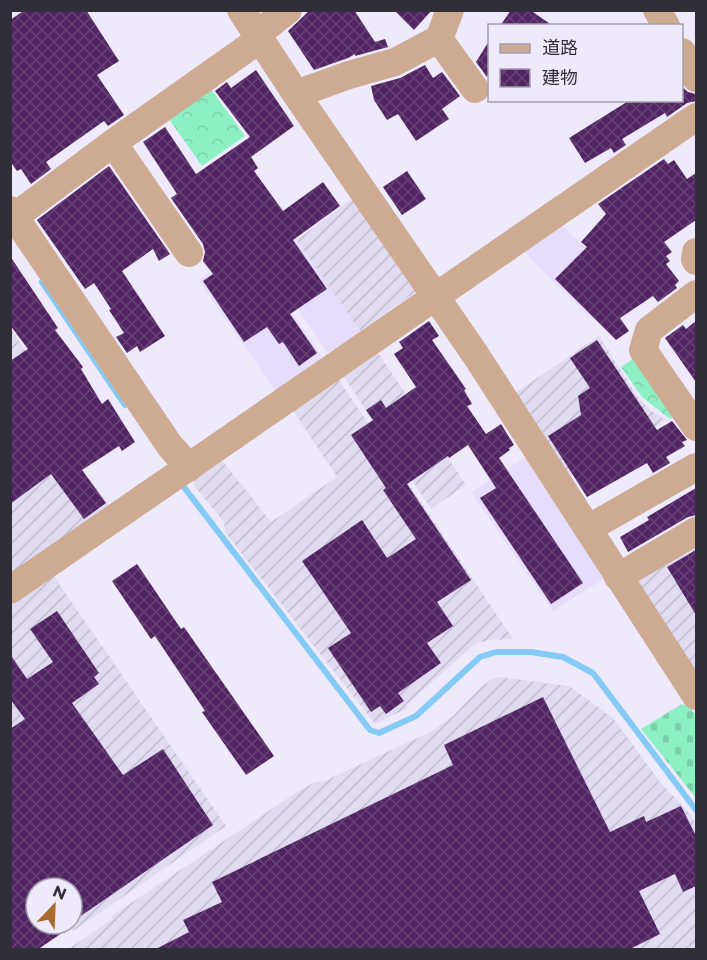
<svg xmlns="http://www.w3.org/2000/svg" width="707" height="960" viewBox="0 0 707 960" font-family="Montserrat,'Noto Sans JP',sans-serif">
<defs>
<pattern id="industrial-furrows" width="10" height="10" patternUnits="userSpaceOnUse" patternTransform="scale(1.5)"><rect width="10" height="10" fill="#e1dbf1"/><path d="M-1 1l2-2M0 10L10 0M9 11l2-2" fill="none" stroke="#c1bccf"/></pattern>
<pattern id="cemetery-stones" width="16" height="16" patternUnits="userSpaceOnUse" patternTransform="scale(1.5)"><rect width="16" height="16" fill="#8df0c5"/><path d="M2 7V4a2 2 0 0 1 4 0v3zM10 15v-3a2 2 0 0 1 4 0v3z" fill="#7aceaa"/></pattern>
<pattern id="park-crowns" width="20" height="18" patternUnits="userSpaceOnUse" patternTransform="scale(1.5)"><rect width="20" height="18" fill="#8df0c5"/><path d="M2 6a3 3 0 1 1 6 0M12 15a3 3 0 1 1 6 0" fill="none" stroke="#7aceaa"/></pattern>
<pattern id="building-cross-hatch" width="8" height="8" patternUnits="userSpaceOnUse" patternTransform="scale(1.5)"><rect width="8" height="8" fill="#512463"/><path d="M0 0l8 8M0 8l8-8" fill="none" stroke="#674376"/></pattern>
</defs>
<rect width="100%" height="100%" fill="#eeeafc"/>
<path fill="#e5ddfb" d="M558,222L614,273L598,307L594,321L520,248Z
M297,240L360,331L328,353L267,263Z
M248,248L322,357L276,391L198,280Z
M529,455L607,577L553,611L471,492Z"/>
<path fill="url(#industrial-furrows)" d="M356,196L420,289L360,331L297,240Z
M10,328L52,389L11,362Z
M599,336L637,396L651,411L666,420L569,477L515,393Z
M377,351L466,485L431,509L342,374Z
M10,372L111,508L10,575Z
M337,377L513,639L490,640L475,644L406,705L408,708L375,724L225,532L224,522L195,487L193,479L221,459L271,522L337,477L292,409Z
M696,537V678L632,578Z
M53,575L226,826L73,931L69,924H72V888L11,840L10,605Z
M501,677L569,686L613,718L660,782L690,814L696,824V949L67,950L111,920L113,915L297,792L315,782L327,780L430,732L453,716L482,686L494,678Z"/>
<path fill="url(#cemetery-stones)" d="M682,704L690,707L696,716V798L641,729Z"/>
<path fill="url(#park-crowns)" d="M208,85L245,136L202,166L166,115Z
M637,356L677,414L670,419L642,397L621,367Z"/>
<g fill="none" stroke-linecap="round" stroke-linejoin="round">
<path stroke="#84caf4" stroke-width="6" d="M42,282L125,405
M180,482L370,730L379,733L416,716L480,657L496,652H531L563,657L593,673L696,810"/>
</g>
<path fill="url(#building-cross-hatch)" d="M25,10H86L119,61L97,75L124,115L108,126L104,121L46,162L51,169L31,184L21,169L17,171L10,161V20Z
M310,10H354L375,42L385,39L388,47L355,56V54L348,58L314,70L288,31Z
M394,10H432L414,30Z
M511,10H530L553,26H500Z
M489,41V75L487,77L476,62Z
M425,65L433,78L442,72L460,96L442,109L449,119L416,141L398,114L387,120L374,100L371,86L400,78Z
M256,70L294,126L251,157L258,168L254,171L283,211L323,182L340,206L293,240L327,289L290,314L317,353L299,366L283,342L279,344L267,327L244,342L203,281L213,274L203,261L205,252L203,244L171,198L177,194L143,142L165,127L196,174L250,137L215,91L227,82L231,88Z
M681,86L688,92L696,94V101L687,103L667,117L665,113L622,139L626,145L614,153L611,148L585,163L569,138L630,100H681Z
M664,159L668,164L674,160L687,179L696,173V220L664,242L672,252L666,256L670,261L666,264L679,281L675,285L677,288L658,302L653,296L620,318L629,331L616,340L555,279L587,247L581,242L606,214L598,204Z
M109,166L170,254L159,261L153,249L122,271L165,336L140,352L137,346L127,353L116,337L124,333L109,310L111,309L94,283L85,289L37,220Z
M407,171L426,199L402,215L383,187Z
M10,256L58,328L55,330L83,367L81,369L102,404L108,399L135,442L122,451L119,446L82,470L106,503L84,519L51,474L10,504V361L28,349L10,325Z
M429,321L439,336L432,340L466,389L464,390L472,404L467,406L486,434L501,424L514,445L509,448L510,450L499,458L583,583L551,604L480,498L496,488L468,445L449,458L448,456L407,484L471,580L437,602L453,626L427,643L441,663L398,693L404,701L386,714L380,706L371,712L328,648L351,633L302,561L362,520L387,558L416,539L383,490L386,488L351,435L373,420L366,410L381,400L386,408L416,387L394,354L403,348L399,342Z
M696,321V382L665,338L683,325L686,329Z
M597,340L657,430L672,421L687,440L682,442L685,446L666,457L670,463L653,473L647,463L587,497L548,436L581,415L578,396L590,388L570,358Z
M696,488V515L688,517L628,552L620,537L649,520L647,517Z
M696,550V615L667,567Z
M137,564L181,629L184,627L274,756L246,775L202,712L205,711L155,636L151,639L112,581Z
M57,611L99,673L94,677L99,684L72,703L123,775L163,749L213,825L72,922V888H36V924H75L37,950H10V729L25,719L10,699V654L27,679L53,662L30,629Z
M543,697L610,832L644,816L646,822L681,806L696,836V886L683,892L675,874L639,891L660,934L628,950H154L189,932L183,920L222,902L212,882L453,765L444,745Z"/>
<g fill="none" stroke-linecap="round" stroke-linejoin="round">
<path stroke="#ccab92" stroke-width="28" d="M241,10L296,94L475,354L696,696
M657,10L666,26
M439,39L475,89
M682,52L696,78
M296,94L349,75L395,62L427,45L439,39L450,10
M113,143L189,253
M10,210L170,446L189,467
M10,220L113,143L253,44L265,28L288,10
M696,252L695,259L696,261
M696,294L649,330L643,350L696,427
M589,528L696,467
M618,577L696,531
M10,590L696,117"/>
</g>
<rect width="707" height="960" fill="none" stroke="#302e36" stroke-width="24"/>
<rect x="488" y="24" width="195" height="78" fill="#eeeafc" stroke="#a29fad" stroke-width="1.5"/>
<rect x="500" y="44" width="30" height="9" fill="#ccab92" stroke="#a29fad" stroke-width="1.5"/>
<text x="542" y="54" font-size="18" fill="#302e36">道路</text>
<rect x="500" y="69" width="30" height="18" fill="url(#building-cross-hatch)" stroke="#a29fad" stroke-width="1.5"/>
<text x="542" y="84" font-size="18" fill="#302e36">建物</text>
<g transform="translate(54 906) rotate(23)"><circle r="28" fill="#eeeafc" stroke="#a29fad" stroke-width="1.5"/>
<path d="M0-4.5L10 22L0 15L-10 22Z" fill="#a96a30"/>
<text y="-9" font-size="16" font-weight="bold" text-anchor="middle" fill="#302e36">N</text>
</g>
</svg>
